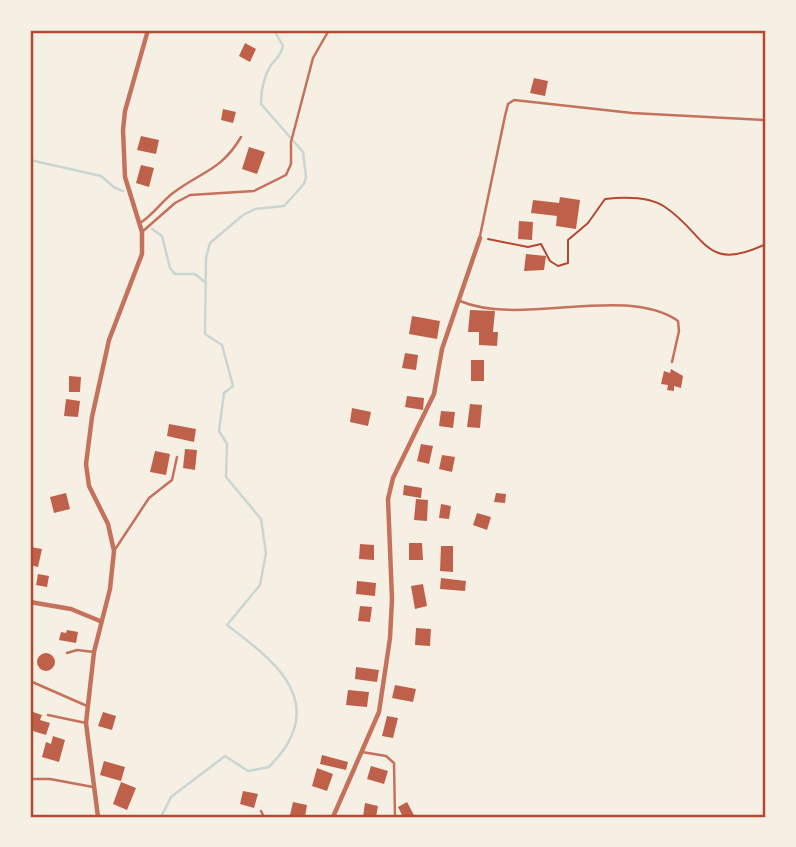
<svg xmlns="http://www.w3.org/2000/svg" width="796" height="847" viewBox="0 0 796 847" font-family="Cabin,sans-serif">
<rect width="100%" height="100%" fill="#f6efe4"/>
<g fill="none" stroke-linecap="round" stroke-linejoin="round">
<path stroke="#c9d6d2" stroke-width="2.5" d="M30,160L101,176L115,188L123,191
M152,229L162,236L170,268L175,274H195L206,283
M161,817L171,797L225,756L248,771L269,767C276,759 285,750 289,741C317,689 263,653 227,625L260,585L266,553L261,519L226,477L227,444L219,431L224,393L233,386L222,345L205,334L206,258L210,243L243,215L255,209L284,206L304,184L306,177L303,152L261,104C261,91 264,76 271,65C276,58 281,56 283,46L274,30"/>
</g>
<path fill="#bf614a" d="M245,43L256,49L250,62L239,56Z
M534,78L548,81L545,96L530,93Z
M223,109L236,112L233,123L221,120Z
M141,136L159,140L156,154L137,150Z
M249,147L265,152L257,174L242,169Z
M141,165L154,168L149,187L136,183Z
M560,197L580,200L576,229L556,226L557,216L531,213L533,200L559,203Z
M519,221L533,222L532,240L518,239Z
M526,254L546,256L544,270L524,271Z
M470,310L495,311L493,332H498L497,346L479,345V332H468Z
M412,316L440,321L437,339L409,334Z
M405,353L418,355L416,370L402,368Z
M471,360H484V381H471Z
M671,369L683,376L681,388L674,386V391L667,390L668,385L661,384L664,371L670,373Z
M69,376L81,377L80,392H69Z
M407,396L424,398L423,410L405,407Z
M66,399L80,401L78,417L64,416Z
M470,404L482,405L480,428L467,427Z
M352,408L371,412L368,426L350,422Z
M441,411L455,412L453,428L439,426Z
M169,424L196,429L194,442L167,436Z
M421,444L433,446L429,464L417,461Z
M185,449L197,450L195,470L183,468Z
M155,451L170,454L166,475L150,472Z
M442,455L455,457L452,472L439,469Z
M404,485L422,488L421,498L403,495Z
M66,493L70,509L54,513L50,497Z
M496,493L506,494L505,503L494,502Z
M416,499L428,500L427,521L414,520Z
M441,504L451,506L449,519L439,518Z
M477,513L491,517L487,530L473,525Z
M409,543H422L423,560H409Z
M360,544L374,545V560L359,559Z
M441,546H453V572L440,571Z
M30,547L42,549L38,567L30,565Z
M38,574L49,576L47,587L36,585Z
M441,578L466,581L465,591L440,589Z
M357,581L376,583L375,596L356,594Z
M423,584L427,606L415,609L411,586Z
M360,606L372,607L370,622L358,621Z
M416,628L431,629L430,646L415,645Z
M67,630L78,632L76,643L59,640L61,632L66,633Z
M37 662a9 9 0 1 1 18 0a9 9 0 1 1-18 0Z
M356,667L379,670L377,682L355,679Z
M395,685L416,689L413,702L392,698Z
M348,690L369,692L367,707L346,705Z
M33,712L42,715L40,720L50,723L46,735L30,730Z
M103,712L116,716L112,730L98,726Z
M387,716L398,718L393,738L382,736Z
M53,736L65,740L59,762L42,757L46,742L51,744Z
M322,755L348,762L346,770L320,764Z
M104,761L125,767L121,781L100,775Z
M371,766L388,771L384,784L367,779Z
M317,768L333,774L327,791L312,786Z
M121,782L136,788L127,810L113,804Z
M243,791L258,794L254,808L240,804Z
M293,802L307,805L305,817L290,815Z
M407,802L415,817H403L398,807Z
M365,803L378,806L376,817H363Z"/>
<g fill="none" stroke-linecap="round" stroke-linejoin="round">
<path stroke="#b5482f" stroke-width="2" d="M488,239L528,247L541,244L550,261L558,266L568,263V240L588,223L605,199C624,197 649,196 665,207C707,235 704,274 766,244"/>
<path stroke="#c5725c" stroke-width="2.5" d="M140,223C153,215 161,202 173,193C202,171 221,171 241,137
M142,232L175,203L190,195L254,191L286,175L291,164V142L313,58L329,30
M480,236L505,116L508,104L514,100L632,113L766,120
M460,301C521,327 624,284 678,321L679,331L672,362
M114,551L149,498L172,480L177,457
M67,653L77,650L94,652
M30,681L87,706
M48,715L86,723
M362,752L386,756L394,763L395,817
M30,779H50L93,787
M261,811L264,817"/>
<path stroke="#c5725c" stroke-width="4.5" d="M30,602L71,609L100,621
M98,817L86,723L94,652L110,589L114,551L108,524L89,486L86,464L92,417L109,340L142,254V232L125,177L123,130L125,111L148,30
M333,817L379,712L390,638L392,599L388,499L393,478L434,394L442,349L480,238"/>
</g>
<rect width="796" height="847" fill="none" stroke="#f6efe4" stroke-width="63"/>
<rect x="32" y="32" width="732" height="784" fill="none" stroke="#b5482f" stroke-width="2.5"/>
</svg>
